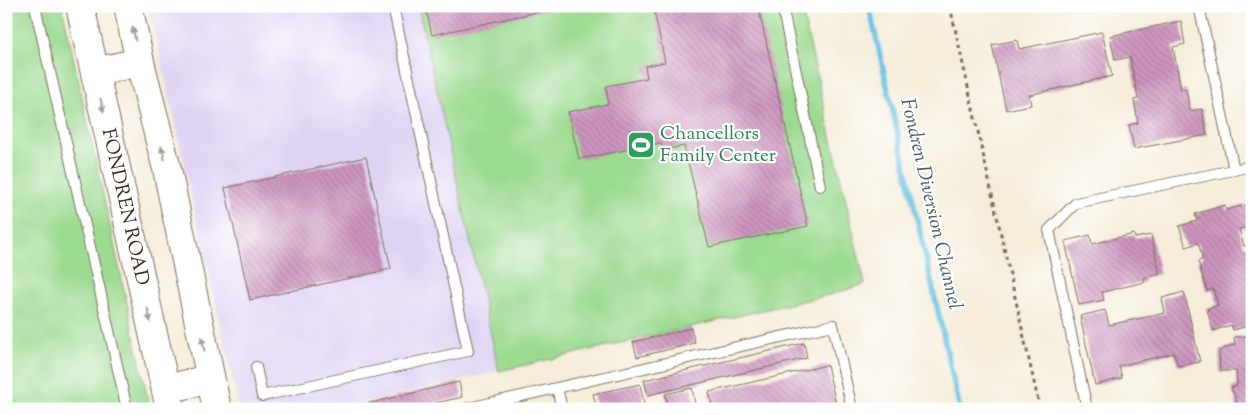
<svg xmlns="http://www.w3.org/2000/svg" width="1258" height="415" viewBox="0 0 1258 415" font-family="'Sorts Mill Goudy',serif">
<defs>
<pattern id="building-back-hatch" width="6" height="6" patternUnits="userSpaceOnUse" patternTransform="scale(1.25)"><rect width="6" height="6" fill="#ce95bf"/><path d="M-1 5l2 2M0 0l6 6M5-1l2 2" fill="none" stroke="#a87a9b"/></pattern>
</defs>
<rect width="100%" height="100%" fill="#fff"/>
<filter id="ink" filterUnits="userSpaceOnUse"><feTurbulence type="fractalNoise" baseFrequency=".02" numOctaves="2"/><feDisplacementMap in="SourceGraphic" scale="10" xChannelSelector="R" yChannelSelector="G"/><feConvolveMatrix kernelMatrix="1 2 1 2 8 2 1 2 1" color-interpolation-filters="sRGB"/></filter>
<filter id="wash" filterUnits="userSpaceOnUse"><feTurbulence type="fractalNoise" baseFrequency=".0096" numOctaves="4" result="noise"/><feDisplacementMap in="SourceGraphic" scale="20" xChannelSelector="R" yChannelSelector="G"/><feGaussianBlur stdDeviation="1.12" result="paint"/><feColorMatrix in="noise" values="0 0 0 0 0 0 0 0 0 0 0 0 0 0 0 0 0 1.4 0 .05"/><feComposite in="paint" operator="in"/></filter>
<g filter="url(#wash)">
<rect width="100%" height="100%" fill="#f5edd9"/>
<path fill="#e0d4f4" d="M149,6H418L499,371L338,409H239Z"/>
<path fill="#9bda90" stroke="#6b8257" d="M6,6H62L150,409H6Z
M418,6H801L865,284L833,294L499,371Z"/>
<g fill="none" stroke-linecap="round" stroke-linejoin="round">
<path stroke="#64c0e2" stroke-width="5.5" d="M869,6L960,409"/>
</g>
<g id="blocks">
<path fill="url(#building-back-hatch)" d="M425,6H550L551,9L432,35Z
M653,6H758L808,226L709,247L684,146L663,150L661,143L579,159L568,112L608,104L606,86L647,78L645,66L665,62Z
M1181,21L1185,44L1173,47L1181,90L1186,89L1190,111L1202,109L1207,135L1134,149L1129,125L1138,123L1134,100L1138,99L1130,57L1115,60L1110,36Z
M1102,32L1112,76L1029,95L1031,105L1006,110L992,45L1017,40L1019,49Z
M366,157L391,269L250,300L225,188Z
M1225,205L1226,210L1245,205L1251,226L1239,229L1244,246L1251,244L1252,247V325L1233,330L1231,325L1213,331L1207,309L1218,305L1213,289L1207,291L1198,261L1203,259L1198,243L1186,247L1179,226L1197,221L1195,214Z
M6,216L10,230L6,231Z
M1134,234L1135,238L1151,235L1160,274L1144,278L1145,282L1102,292L1104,300L1079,305L1065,241L1090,235L1092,244Z
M1184,292L1200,362L1178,366L1174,353L1119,366L1122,378L1095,385L1080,316L1105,310L1109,325L1165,313L1162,298Z
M691,328L695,343L637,357L633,342Z
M1252,336V409H1237L1236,400L1231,388L1237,386L1236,371H1220L1219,351L1235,344L1234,337Z
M804,343L807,358L648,395L644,380Z
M827,365L837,409H713L709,392Z
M459,382L462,397L411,409H345Z
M640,384L645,409H597L593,394Z
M692,388L696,409H669L665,394Z
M588,404L590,409H575V408Z
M529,405L530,409H518V408Z"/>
</g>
</g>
<g filter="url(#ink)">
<use href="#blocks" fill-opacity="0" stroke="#7c6e5f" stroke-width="1"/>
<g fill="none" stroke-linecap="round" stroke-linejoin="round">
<g stroke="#7c6e5f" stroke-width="12">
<path id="service" d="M35,6L127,409
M782,6L820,186
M1199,6L1234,170
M256,367L262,396L468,351L393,6
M557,388L562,409
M464,409L833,325L852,409
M1087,409L1049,230L1076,203L1252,166"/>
</g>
<g stroke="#7c6e5f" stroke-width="30">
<g id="secondary">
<path id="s1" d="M80,6L170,409"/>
<path d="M128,6L140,62L167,169L217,409"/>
<path d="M95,72L140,62"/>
<path d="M166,389L210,379"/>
</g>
</g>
<path stroke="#7c6e5f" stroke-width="3" stroke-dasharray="4 4" stroke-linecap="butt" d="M950,6L1040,409"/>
<use href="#service" stroke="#fff" stroke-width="10"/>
<use href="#secondary" stroke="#fff" stroke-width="28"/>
</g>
<defs><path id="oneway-solid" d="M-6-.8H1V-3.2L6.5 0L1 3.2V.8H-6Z" transform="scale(1.25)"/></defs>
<g fill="#a79f9a">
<use href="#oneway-solid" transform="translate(134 34) rotate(-102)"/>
<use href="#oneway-solid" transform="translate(102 105) rotate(77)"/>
<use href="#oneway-solid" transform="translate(163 153) rotate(-104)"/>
<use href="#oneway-solid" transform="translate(149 315) rotate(77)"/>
<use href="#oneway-solid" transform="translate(203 344) rotate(-102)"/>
</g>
</g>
<defs>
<g id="stadium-square" transform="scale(1.4375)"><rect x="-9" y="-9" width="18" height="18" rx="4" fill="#2e9e5b" stroke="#fff"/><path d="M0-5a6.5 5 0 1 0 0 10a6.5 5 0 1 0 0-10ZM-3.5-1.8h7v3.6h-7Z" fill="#fff"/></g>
</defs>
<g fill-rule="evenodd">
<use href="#stadium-square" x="641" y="145"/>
</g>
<g text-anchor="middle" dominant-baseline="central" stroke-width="4.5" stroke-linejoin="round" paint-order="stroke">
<g font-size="19" fill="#27864d" stroke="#fff" text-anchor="start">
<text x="660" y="134">Chancellors<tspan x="660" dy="22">Family Center</tspan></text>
</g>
<g font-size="19" fill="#3b2a1e" stroke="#fff">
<text stroke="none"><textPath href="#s1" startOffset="206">FONDREN ROAD</textPath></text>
</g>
<g font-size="20" font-style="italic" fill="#495e63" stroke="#fff">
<text transform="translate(930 204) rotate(77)">Fondren Diversion Channel</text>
</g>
</g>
<rect width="1258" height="415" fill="none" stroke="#fff" stroke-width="25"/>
</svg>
